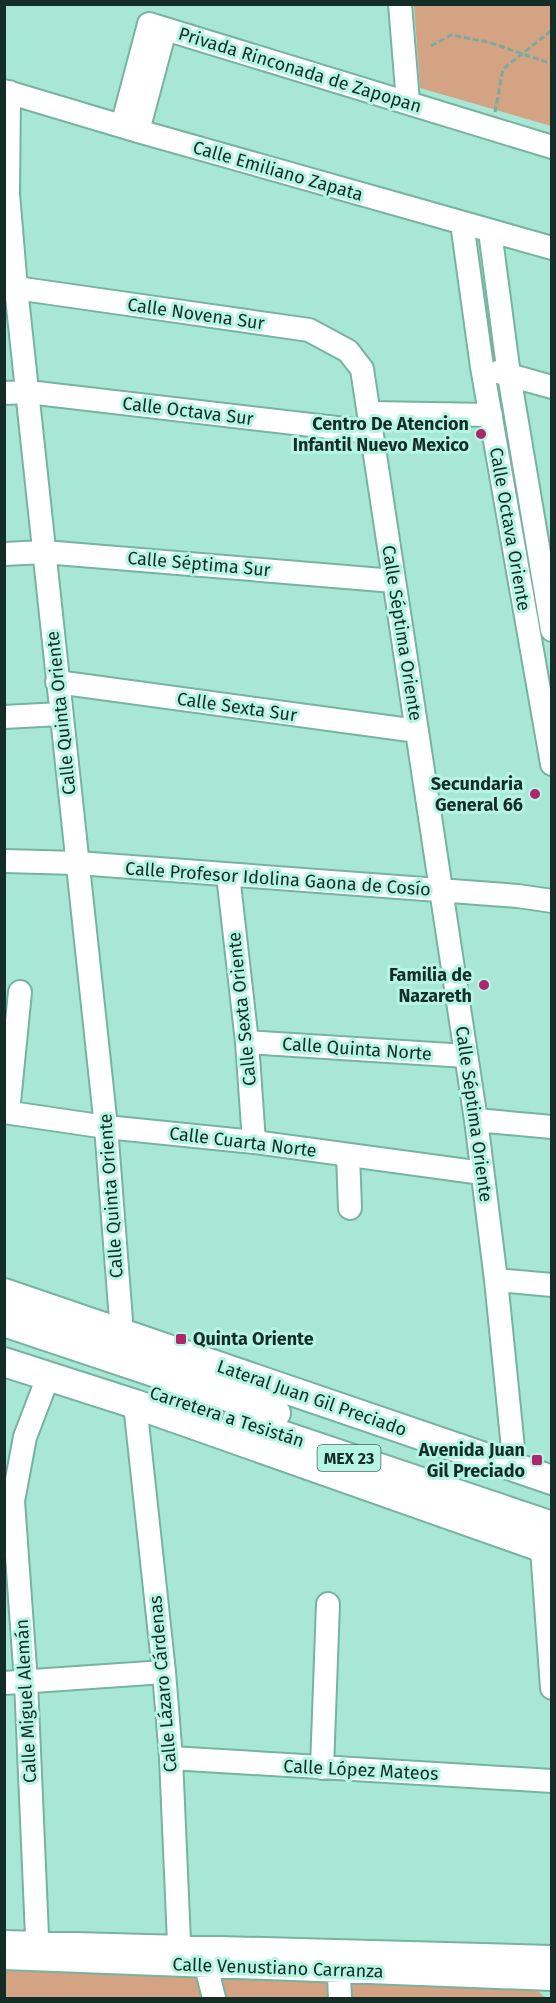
<svg xmlns="http://www.w3.org/2000/svg" width="556" height="2003" viewBox="0 0 556 2003" font-family="'Fira Sans',sans-serif">
<rect width="100%" height="100%" fill="#a9e7d5"/>
<path fill="#d3a384" d="M414,5H551V126L420,88Z
M5,1969L534,1986L545,1998H5Z"/>
<g fill="none" stroke-linecap="round" stroke-linejoin="round">
<g stroke="#76b3a1" stroke-width="26">
<path id="minor" d="M400,4L408,102
M4,91L138,131L552,248
M9,92L8,194L16,288L106,1127L122,1333
M122,126L149,24L552,147
M138,131L165,30
M462,223L482,367L552,764
M490,231L509,375L552,630
M16,288L309,330L348,351L362,369L476,1120L496,1280L515,1468
M498,372L552,387
M4,393L28,392L371,432
M369,413L491,415
M4,554L44,552L394,581
M57,682L417,731
M4,717L60,714
M4,861L78,863L518,896L552,901
M228,875L247,1042L254,1142
M247,1042L466,1056
M4,1112L106,1127L254,1142L482,1173
M8,1112L20,992
M476,1120L552,1127
M348,1155L350,1208
M496,1280L552,1285
M135,1404L164,1672L171,1758L180,1965
M542,1549L552,1688
M4,1683L164,1672
M171,1758L552,1781
M322,1768L328,1604
M4,1942L552,1957
M338,1956L340,1998
M4,1958L552,1979
M38,1959L26,1682L13,1501L25,1437L48,1377
M206,1966L214,1998"/>
</g>
<g stroke="#76b3a1" stroke-width="32">
<path id="major" d="M4,1293L552,1480
M4,1322L276,1413
M4,1362L135,1404L552,1551
M237,1420L552,1526"/>
</g>
<path stroke="#79ac9d" stroke-width="3" stroke-dasharray="6 3" stroke-linecap="butt" d="M431,46L451,35L488,42L552,64
M495,112L503,69L552,30"/>
<use href="#minor" stroke="#fff" stroke-width="22"/>
<use href="#major" stroke="#fff" stroke-width="28"/>
</g>
<g fill="#ad276c" stroke="#b6f5e2" stroke-width="2">
<circle cx="481" cy="434" r="6"/>
<circle cx="535" cy="794" r="6"/>
<circle cx="484" cy="985" r="6"/>
<rect x="175" y="1333" width="12" height="12" rx="3"/>
<rect x="531" y="1454" width="12" height="12" rx="3"/>
</g>
<g text-anchor="middle" dominant-baseline="central" stroke-width="6" stroke-linejoin="round" paint-order="stroke">
<rect fill="#b6f5e2" stroke="#45695e" stroke-width="1.5" x="317.5" y="1445" width="63" height="26" rx="4.5"/>
<g font-size="16" font-weight="bold" fill="#142d26">
<text x="349" y="1458">MEX 23</text>
</g>
<g font-size="18" fill="#142d26" stroke="#b6f5e2">
<text transform="translate(300 70) rotate(17)">Privada Rinconada de Zapopan</text>
<text transform="translate(278 171) rotate(16)">Calle Emiliano Zapata</text>
<text transform="translate(196 314) rotate(8)">Calle Novena Sur</text>
<text transform="translate(188 411) rotate(7)">Calle Octava Sur</text>
<text transform="translate(510 529) rotate(80)">Calle Octava Oriente</text>
<text transform="translate(199 564) rotate(5)">Calle Séptima Sur</text>
<text transform="translate(402 633) rotate(81)">Calle Séptima Oriente</text>
<text transform="translate(237 707) rotate(8)">Calle Sexta Sur</text>
<text transform="translate(61 713) rotate(-96)">Calle Quinta Oriente</text>
<text transform="translate(278 879) rotate(4)">Calle Profesor Idolina Gaona de Cosío</text>
<text transform="translate(242 1009) rotate(-96)">Calle Sexta Oriente</text>
<text transform="translate(357 1049) rotate(4)">Calle Quinta Norte</text>
<text transform="translate(474 1114) rotate(82)">Calle Séptima Oriente</text>
<text transform="translate(243 1142) rotate(7)">Calle Cuarta Norte</text>
<text transform="translate(111 1196) rotate(-94)">Calle Quinta Oriente</text>
<text transform="translate(312 1398) rotate(19)">Lateral Juan Gil Preciado</text>
<text transform="translate(227 1417) rotate(18)">Carretera a Tesistán</text>
<text transform="translate(163 1684) rotate(-95)">Calle Lázaro Cárdenas</text>
<text transform="translate(26 1701) rotate(-93)">Calle Miguel Alemán</text>
<text transform="translate(361 1770) rotate(3)">Calle López Mateos</text>
<text transform="translate(278 1968) rotate(2)">Calle Venustiano Carranza</text>
</g>
<g font-size="18" font-weight="bold" fill="#142d26" stroke="#b6f5e2" text-anchor="end">
<text x="469" y="424">Centro De Atencion<tspan x="469" dy="21">Infantil Nuevo Mexico</tspan></text>
<text x="523" y="784">Secundaria<tspan x="523" dy="21">General 66</tspan></text>
<text x="472" y="975">Familia de<tspan x="472" dy="21">Nazareth</tspan></text>
<text x="193" y="1339" text-anchor="start">Quinta Oriente</text>
<text x="525" y="1450">Avenida Juan<tspan x="525" dy="21">Gil Preciado</tspan></text>
</g>
</g>
<rect width="556" height="2003" fill="none" stroke="#142d26" stroke-width="12"/>
</svg>
